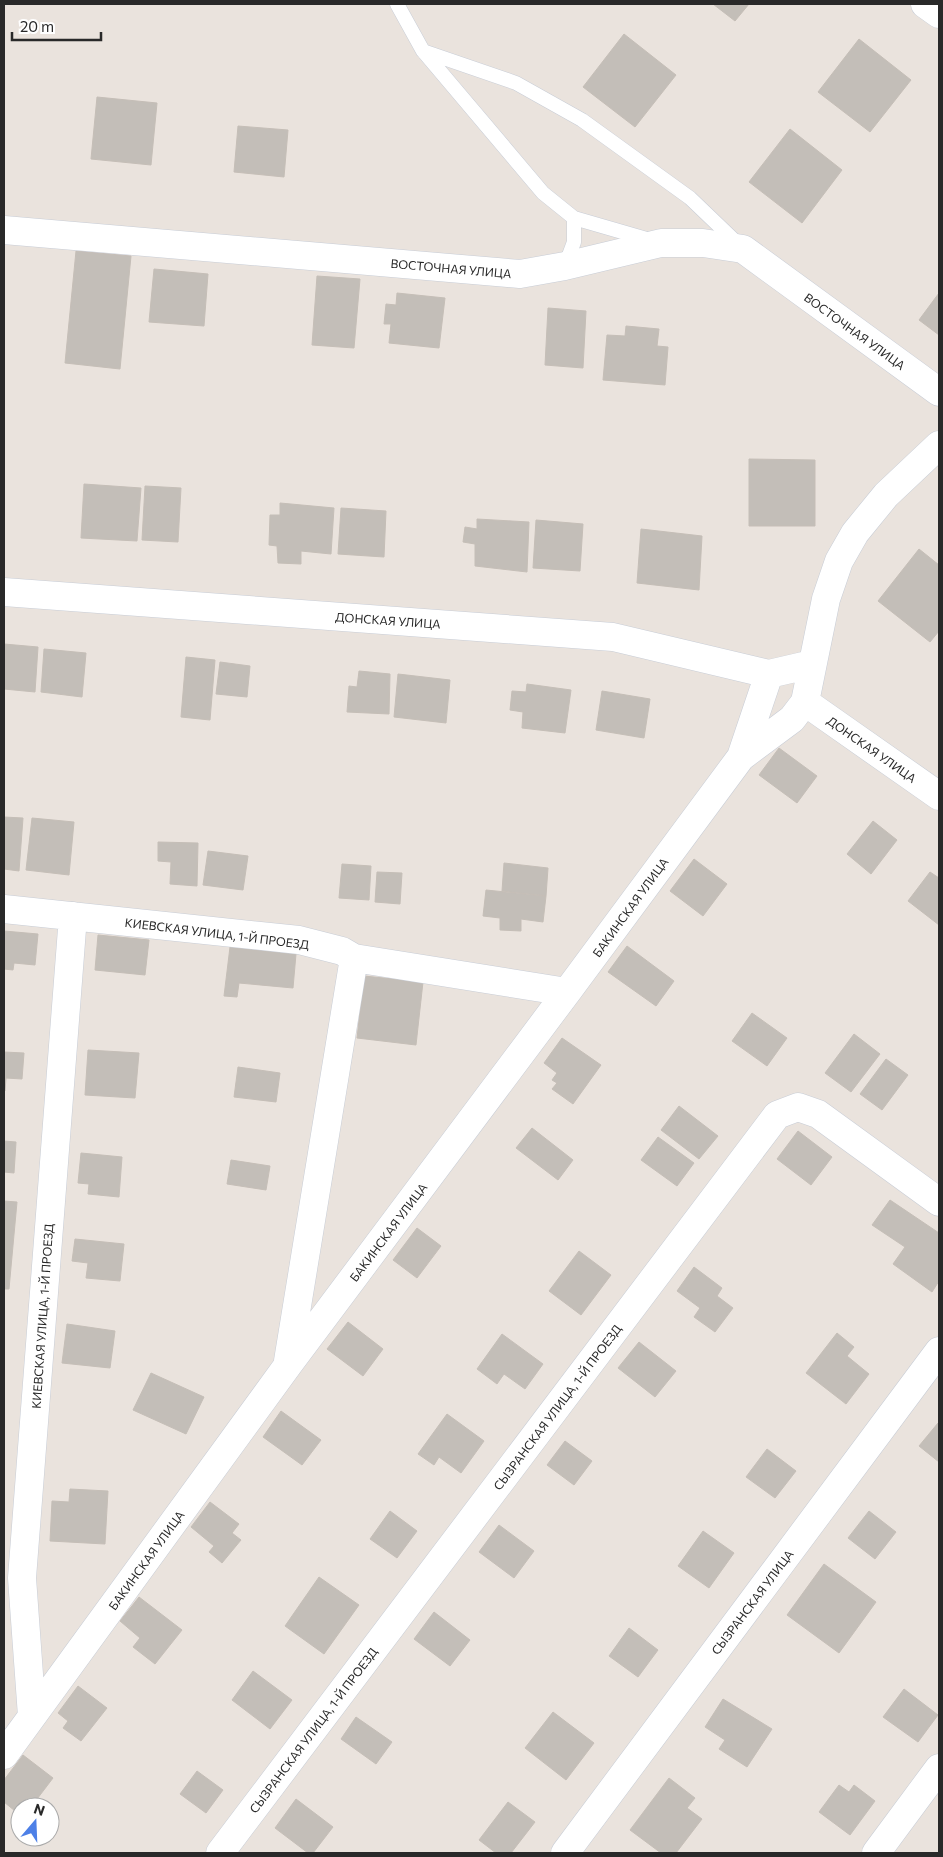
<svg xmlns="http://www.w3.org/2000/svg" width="943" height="1857" viewBox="0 0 943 1857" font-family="Commissioner,sans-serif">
<rect width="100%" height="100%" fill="#eae3dd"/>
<path fill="#c3beb8" stroke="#c5beb7" d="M713,4H749L735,21Z
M624,34L676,75L635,127L583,87Z
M859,39L911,80L870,132L818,92Z
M97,97L157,103L151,165L91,159Z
M238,126L288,130L284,177L234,172Z
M790,129L842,170L802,223L749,182Z
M76,251L131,256L120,369L65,363Z
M154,269L208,274L204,326L149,322Z
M317,276L360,279L354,348L312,345Z
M397,293L445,298L439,348L389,343L391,324H384L386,304L396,305Z
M939,293V335L919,320Z
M548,308L586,311L583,368L545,365Z
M626,326L659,329L657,346L668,347L665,385L603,380L607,335L625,336Z
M749,459L815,460V526H749Z
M84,484L141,488L137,541L81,538Z
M145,486L181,488L178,542L142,540Z
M280,503L334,508L331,554L301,551V564L278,563L277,546L269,545L270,515H280Z
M341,508L386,511L384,557L338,554Z
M477,519L529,522L527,572L475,566V544L463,542L465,527L477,529Z
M536,520L583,524L580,571L533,568Z
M641,529L702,536L699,590L637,583Z
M919,549L939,565V631L930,642L878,601Z
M4,644L38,647L35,692L4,689Z
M44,649L86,653L82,697L41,692Z
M186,657L215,660L210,720L181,717Z
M220,662L250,666L247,697L216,694Z
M359,671L390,674L389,714L347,712L349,686L357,687Z
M398,674L450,680L446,723L394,717Z
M527,684L571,690L565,733L522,728L523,712L510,710L512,691L526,692Z
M602,691L650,699L644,738L596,730Z
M779,748L817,776L797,803L759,775Z
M4,817L23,818L19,871L4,869Z
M32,818L74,822L69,875L26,870Z
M873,821L897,840L871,874L847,854Z
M158,842L198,843L197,886L170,884L171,862L158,861Z
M208,851L248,856L243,890L203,885Z
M694,859L727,884L703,916L670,891Z
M504,863L548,868L546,896L502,891Z
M342,864L371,866L369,900L339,898Z
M377,872L402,873L400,904L375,902Z
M930,872L939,878V925L908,901Z
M486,890L546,896L543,922L521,919V931L500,930V918L483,916Z
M4,931L38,934L35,965L14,963L13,970L4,969Z
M98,935L149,940L145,975L95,970Z
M627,946L674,981L656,1006L608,972Z
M230,947L296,954L293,988L239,983L237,997L224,996Z
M364,976L423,982L416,1045L357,1038Z
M752,1013L787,1038L767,1066L732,1041Z
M854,1034L880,1054L851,1092L825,1073Z
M562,1038L601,1065L573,1104L552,1089L557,1083L552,1080L557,1073L544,1063Z
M88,1050L139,1053L135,1098L85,1095Z
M4,1052L24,1053L22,1079L6,1078L5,1091H4Z
M886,1059L908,1075L882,1110L860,1094Z
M238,1067L280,1073L276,1102L234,1097Z
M679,1106L718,1136L699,1159L661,1130Z
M532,1128L573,1160L558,1180L516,1148Z
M798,1131L832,1157L811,1185L777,1159Z
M658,1137L694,1163L677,1186L641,1160Z
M4,1141L16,1142L14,1173L4,1172Z
M81,1153L122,1157L119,1197L88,1194L89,1184L78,1183Z
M231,1160L270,1166L266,1190L227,1184Z
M890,1200L939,1233V1281L932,1292L893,1264L905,1247L872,1225Z
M4,1201L17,1202L9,1289H4Z
M417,1228L441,1246L417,1278L393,1260Z
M75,1239L124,1244L120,1281L86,1278L88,1263L72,1261Z
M579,1251L611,1275L581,1315L549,1291Z
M694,1267L722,1288L717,1296L733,1308L715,1332L694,1317L700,1308L677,1291Z
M348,1322L383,1349L363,1376L327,1349Z
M67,1324L115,1331L110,1368L62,1363Z
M837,1333L854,1347L847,1356L869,1374L846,1404L806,1373Z
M502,1334L543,1364L525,1389L504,1374L497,1384L477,1369Z
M639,1342L676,1371L655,1397L618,1368Z
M151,1373L204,1397L186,1434L133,1410Z
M281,1411L321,1440L302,1465L263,1437Z
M447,1414L484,1441L461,1473L439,1457L434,1465L418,1454Z
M938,1423H939V1462L919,1446Z
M565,1441L592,1461L574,1485L547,1465Z
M767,1449L796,1471L775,1498L746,1477Z
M70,1489L108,1491L105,1544L50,1541L52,1501L69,1502Z
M210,1502L239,1524L232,1533L241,1540L222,1563L209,1552L214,1546L191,1527Z
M390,1511L417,1531L397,1558L370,1539Z
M869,1511L896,1532L875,1559L848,1538Z
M499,1525L534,1551L514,1578L479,1552Z
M703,1531L734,1553L709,1588L678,1566Z
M824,1564L876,1602L839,1653L787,1615Z
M319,1577L359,1605L324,1654L285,1626Z
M139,1597L182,1630L155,1664L133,1647L140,1638L120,1621Z
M434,1612L470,1640L450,1666L414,1639Z
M629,1628L658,1650L638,1677L609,1656Z
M253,1671L292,1700L270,1729L232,1700Z
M78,1686L107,1708L81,1741L63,1728L68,1721L58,1713Z
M904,1689L938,1715L918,1742L883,1717Z
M723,1699L772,1729L747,1767L719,1749L725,1740L705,1727Z
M553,1712L594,1743L566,1780L525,1748Z
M356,1717L392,1742L376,1764L341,1739Z
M23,1755L53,1778L31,1807H20V1815L4,1802V1780Z
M197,1771L223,1790L206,1813L180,1794Z
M669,1778L695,1798L687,1808L702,1819L676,1853H661L630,1830Z
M839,1785L849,1792L854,1785L875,1801L850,1835L819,1812Z
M296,1799L333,1827L313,1853H308L275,1828Z
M508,1802L535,1822L511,1853H496L479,1840Z"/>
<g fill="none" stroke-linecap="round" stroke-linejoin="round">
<g stroke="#c8cdd6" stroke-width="15">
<path id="lane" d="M397,4L423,51L543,193L574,218V242L565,266
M423,51L516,83L582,120L690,198L738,244
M574,218L650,240"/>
</g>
<g stroke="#c8cdd6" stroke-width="29">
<path id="street" d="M925,4L939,14
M4,230L520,274L565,266L661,243H703L743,249L939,392
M4,592L613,637L769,674
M805,702L939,796
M741,757L769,674L812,664
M4,909L299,940L342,951L354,958L567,992
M288,1361L354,958
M32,1716L22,1578L73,916
M4,1755L288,1365L567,992L741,757L792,719L805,702L826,599L839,561L855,533L886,495L939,445
M220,1853L777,1115L798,1107L818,1114L939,1202
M565,1853L939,1351
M876,1853L939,1768"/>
</g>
<use href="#lane" stroke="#fff" stroke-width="14"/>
<use href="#street" stroke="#fff" stroke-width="28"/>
</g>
<g text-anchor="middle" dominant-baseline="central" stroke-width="4" stroke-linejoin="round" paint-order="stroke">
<g font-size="12" fill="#292929" stroke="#fff">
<text transform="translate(451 268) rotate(5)">ВОСТОЧНАЯ УЛИЦА</text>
<text transform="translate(855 331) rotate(36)">ВОСТОЧНАЯ УЛИЦА</text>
<text transform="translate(388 620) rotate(4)">ДОНСКАЯ УЛИЦА</text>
<text transform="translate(872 749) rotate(35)">ДОНСКАЯ УЛИЦА</text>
<text transform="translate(630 907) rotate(-54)">БАКИНСКАЯ УЛИЦА</text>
<text transform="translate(217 933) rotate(7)">КИЕВСКАЯ УЛИЦА, 1-Й ПРОЕЗД</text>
<text transform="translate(388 1232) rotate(-53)">БАКИНСКАЯ УЛИЦА</text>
<text transform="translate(42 1316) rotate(-86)">КИЕВСКАЯ УЛИЦА, 1-Й ПРОЕЗД</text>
<text transform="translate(557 1407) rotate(-53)">СЫЗРАНСКАЯ УЛИЦА, 1-Й ПРОЕЗД</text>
<text transform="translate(146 1560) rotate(-54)">БАКИНСКАЯ УЛИЦА</text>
<text transform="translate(752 1602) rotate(-53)">СЫЗРАНСКАЯ УЛИЦА</text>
<text transform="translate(313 1730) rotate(-53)">СЫЗРАНСКАЯ УЛИЦА, 1-Й ПРОЕЗД</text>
</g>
</g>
<rect width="943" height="1857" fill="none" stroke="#292929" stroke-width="10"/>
<g transform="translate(35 1822) rotate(19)"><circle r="24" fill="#ffffff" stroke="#a9a9a9"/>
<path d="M0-4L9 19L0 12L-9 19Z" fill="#4d80e7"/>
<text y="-8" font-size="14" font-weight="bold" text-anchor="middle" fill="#292929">N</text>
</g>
<path d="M12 32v8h89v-8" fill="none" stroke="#292929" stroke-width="2.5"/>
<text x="20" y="32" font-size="15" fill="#292929" stroke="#ffffff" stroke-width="4" paint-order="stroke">20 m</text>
</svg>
